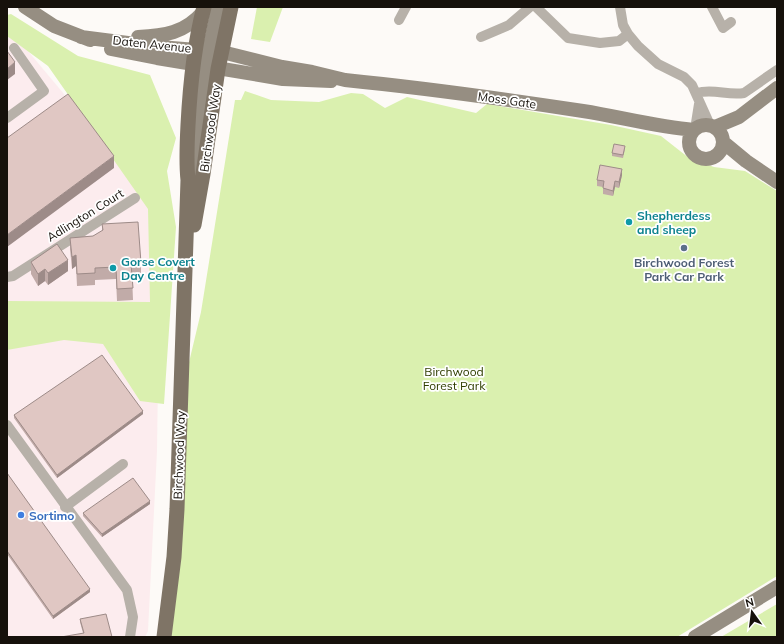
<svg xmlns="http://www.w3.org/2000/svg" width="784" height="644" viewBox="0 0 784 644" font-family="Mulish,sans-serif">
<rect width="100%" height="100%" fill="#fdfaf7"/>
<path fill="#fcecee" d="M7,26L151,198L160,239L157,451L148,631L145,637H7Z"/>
<path fill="#daf0af" d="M257,7H283L270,42L251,39Z
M11,14L78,56L150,75L176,138L167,171L176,227L164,404L140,401L103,344L64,340L7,350V301L150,302L148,209L48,66L7,36V15Z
M245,91L271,100L319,102L351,93L363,94L385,108L407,97L476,113L487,104L611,125L661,136L689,158L714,167L745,171L777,191V576L677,637H168L186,375L201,312L235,100H241Z
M777,604V637H721Z"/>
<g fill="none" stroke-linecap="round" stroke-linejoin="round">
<path stroke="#b7b1a9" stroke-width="10" d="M536,7L568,38L600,43L619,41L628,34
M620,7L623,25L628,34L638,46L658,64L684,77L692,85L710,125
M712,7L723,28L731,22
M399,20L406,7
M481,37L509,25L530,7
M697,93C713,88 728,96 744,93L777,70
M7,118L44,91L14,48
M695,129L699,104
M7,277L13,276L135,198
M7,425L127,590L133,617L130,637
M65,507L123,464"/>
<path stroke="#968e82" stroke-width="14" d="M25,7L54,26L90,40
M81,37L159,47L222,52L282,67L312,72L345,80C425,88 504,99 583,111C621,117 657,127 694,130
M138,37C164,36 185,33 203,12
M111,49L157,58L283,79L331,81
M205,59L209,50L218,7
M689 142a17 17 0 1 1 34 0a17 17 0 1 1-34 0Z
M715,127L739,117L777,88
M723,142L746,161L777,182
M188,180L195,163L203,77L210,58
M695,637L777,587"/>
<path stroke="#7f7466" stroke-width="15" d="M194,225L203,174L218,69L231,7
M164,637L174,557L177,509L188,180C186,162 187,144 188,125C190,86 194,45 204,7"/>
</g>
<path fill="#c1aba8" d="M625,149L623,158L612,156V153Z
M622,175L619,188L615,187L613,196L603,194V187L597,186V180Z
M102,224L141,263V275H132L133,300L117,301L116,279L95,280V285L77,286L76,266L72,269L70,249V238L93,236L102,231Z
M31,262L68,271L48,285L45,281L38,286L31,274Z
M143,414L57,478L14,418V415Z
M7,473L90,592L53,619L7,554Z
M150,504L102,537L83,516V513Z
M80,619L112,637L83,633L80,622Z"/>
<path fill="#9d8b88" d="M15,62V74L7,80V69Z
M114,156V168L7,247V235Z
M622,169V175L619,188V182Z
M615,181V187L613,196V191Z
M76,255V266L72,269V257Z
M68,260V271L48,285V273Z
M45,269V281L38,286V274Z
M143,411V414L57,478V475Z
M150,501V504L102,537V534Z
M90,589V592L53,619V616Z"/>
<path fill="#e0c7c3" stroke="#9d8b88" d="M7,51L15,62L7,69Z
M68,94L114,156L7,235V138Z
M614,144L625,146L623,155L612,153Z
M600,165L622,169L619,182L615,181L613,191L603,188L604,181L597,180Z
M138,222L141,263L131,264L133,288L117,289L116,267L95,268V273L77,274L76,255L72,257L70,238L93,236L103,230L102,224Z
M57,244L68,260L48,273L45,269L38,274L31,262Z
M102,355L143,411L57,475L14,415Z
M7,473L90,589L53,616L7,551Z
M133,478L150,501L102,534L83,513Z
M106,614L112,637H61L84,633L80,619Z"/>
<g fill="#0f9aa8" stroke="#fff" stroke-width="1.5">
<circle cx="629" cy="222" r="4"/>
<circle cx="113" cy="268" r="4"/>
</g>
<circle fill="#5c6f8a" stroke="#fff" stroke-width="1.5" cx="684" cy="248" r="4"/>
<circle fill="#3f7fe0" stroke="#fff" stroke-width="1.5" cx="21" cy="515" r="4"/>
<g text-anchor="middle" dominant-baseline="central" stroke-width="3.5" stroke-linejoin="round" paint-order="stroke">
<g font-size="12" fill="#16110b" stroke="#fff">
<text transform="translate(152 44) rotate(6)">Daten Avenue</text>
<text transform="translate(507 100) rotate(8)">Moss Gate</text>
<text transform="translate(210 128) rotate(-82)">Birchwood Way</text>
<text transform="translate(85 215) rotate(-32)">Adlington Court</text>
<text transform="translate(179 455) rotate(-88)">Birchwood Way</text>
</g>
<g font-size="12" font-weight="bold" fill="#0d838f" stroke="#fff" text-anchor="start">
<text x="637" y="215">Shepherdess<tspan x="637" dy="14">and sheep</tspan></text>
<text x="121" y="261">Gorse Covert<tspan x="121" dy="14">Day Centre</tspan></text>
</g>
<g font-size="12" font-weight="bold" fill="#4e5e75" stroke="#fff">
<text x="684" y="262">Birchwood Forest<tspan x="684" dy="14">Park Car Park</tspan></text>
</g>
<g font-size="12" fill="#303e01" stroke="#fff">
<text x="454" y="371">Birchwood<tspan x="454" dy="14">Forest Park</tspan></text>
</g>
<g font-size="12" font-weight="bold" fill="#366cbe" stroke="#fff" text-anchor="start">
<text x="29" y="515">Sortimo</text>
</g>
</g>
<rect width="784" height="644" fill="none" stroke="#16110b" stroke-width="16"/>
<g transform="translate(752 612) rotate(346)" stroke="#ffffff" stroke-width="3" paint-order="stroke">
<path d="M0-3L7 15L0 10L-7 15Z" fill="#16110b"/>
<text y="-6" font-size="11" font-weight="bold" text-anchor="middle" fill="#16110b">N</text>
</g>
</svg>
